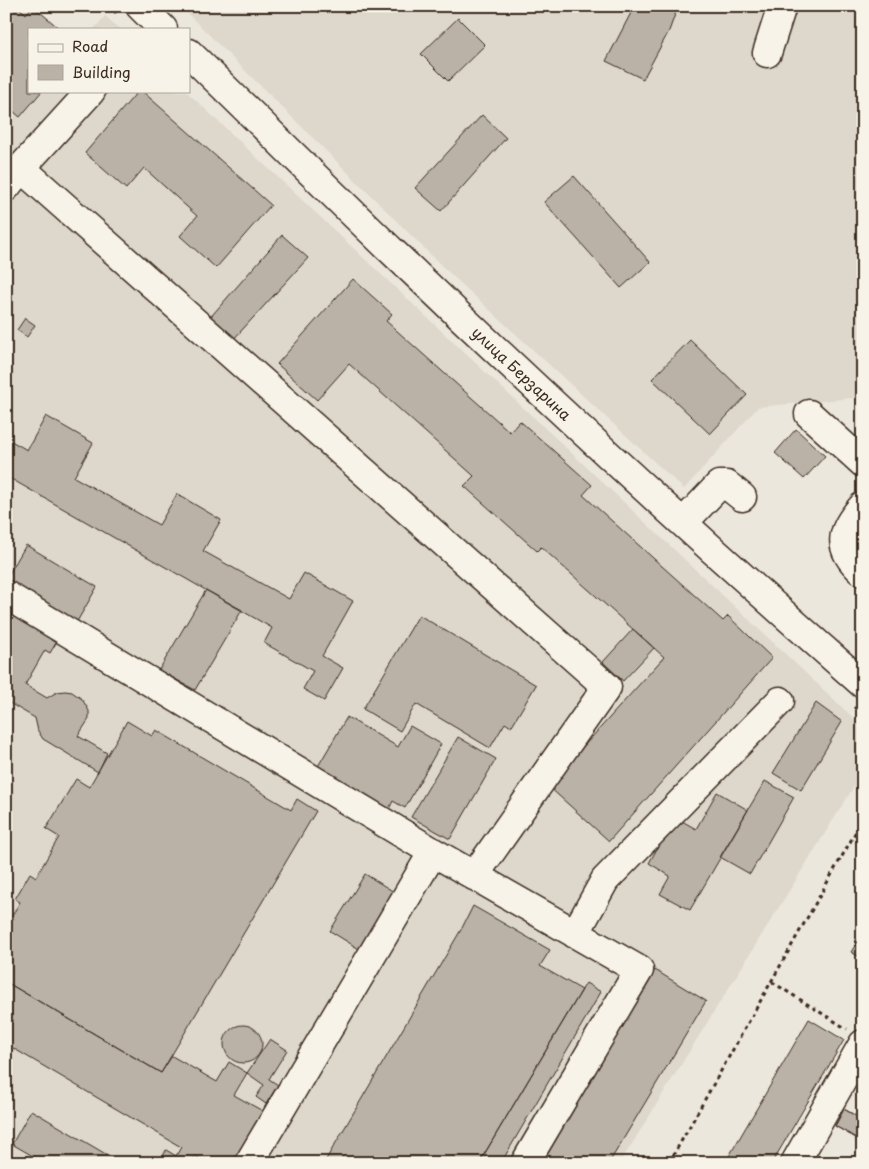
<svg xmlns="http://www.w3.org/2000/svg" width="869" height="1169" viewBox="0 0 869 1169" font-family="'Playpen Sans',sans-serif">
<rect width="100%" height="100%" fill="#ece7dc"/>
<filter id="ink" filterUnits="userSpaceOnUse"><feTurbulence type="fractalNoise" baseFrequency=".02" numOctaves="2"/><feDisplacementMap in="SourceGraphic" scale="10" xChannelSelector="R" yChannelSelector="G"/><feConvolveMatrix kernelMatrix="1 2 1 2 8 2 1 2 1" color-interpolation-filters="sRGB"/></filter>
<g filter="url(#ink)">
<path fill="#ddd7cc" d="M6,6H33L29,29V91H186L863,727V772L620,1163H6Z
M180,6H863V397L758,407L684,489L443,267Z
M105,16L120,29H94Z"/>
<path fill="#bab2a7" stroke="#3b2a1e" d="M6,6H17L26,14L33,6L60,29H29V91H42L20,117L6,105Z
M632,6H678L669,31L643,79L606,61L634,7Z
M458,18L485,45L448,81L421,54Z
M138,91H142L271,205L216,268L180,236L197,216L144,168L126,189L85,153Z
M482,115L506,138L441,211L415,188Z
M574,176L650,262L621,288L544,202Z
M282,235L308,258L231,342L207,321Z
M353,279L392,314L386,321L510,432L520,421L592,485L583,495L723,621L728,616L772,658L609,841L548,786L664,657L541,547L537,551L464,486L474,476L349,364L317,400L277,364Z
M25,318L35,325L27,337L17,330Z
M690,340L747,395L710,434L652,379Z
M46,416L93,443L74,477L159,525L177,494L221,520L203,551L289,599L304,573L353,601L322,656L343,668L324,701L303,689L313,671L264,643L272,628L6,476V438L27,450Z
M796,429L825,456L804,479L775,453Z
M26,545L97,587L75,625L6,585V579Z
M206,590L242,610L195,690L159,670Z
M6,607L54,635L51,640L56,643L50,653L45,650L25,685L47,698L57,692L65,691L72,692L82,699L89,711V719L78,736L107,753L98,772L43,739L38,731L35,718L6,701Z
M419,615L536,685L511,727L505,723L490,748L416,704L400,731L363,709Z
M633,629L654,648L623,681L603,662Z
M816,703L842,722L801,790L773,773Z
M347,717L398,747L410,726L441,744L405,808L393,801L389,809L317,768Z
M127,721L152,736L156,730L291,810L297,799L316,811L161,1073L6,982V926L20,902L15,899L30,873L36,877L59,837L46,829L76,779L89,787Z
M458,737L496,759L450,839L411,817Z
M765,781L794,797L750,874L720,857Z
M717,792L748,810L690,910L660,894L670,876L649,863L675,817L696,829Z
M365,874L399,895L364,952L330,931Z
M473,906L550,950L540,966L582,990L479,1163H324L462,928Z
M863,933V959L851,952Z
M655,970L706,1001L609,1163H540Z
M6,982L161,1073L172,1056L217,1082L229,1062L247,1073L234,1095L268,1114L239,1163H207L195,1156L191,1163H160L166,1150L176,1156L181,1147L6,1044Z
M586,983L601,992L501,1163H479Z
M809,1019L844,1040L772,1163H725Z
M224 1044a19 19 0 1 1 38 0a19 19 0 1 1-38 0Z
M270,1039L287,1050L269,1079L278,1085L266,1104L256,1097L264,1085L247,1073Z
M844,1109L863,1120V1142L835,1126Z
M844,1109L863,1120V1142L835,1126Z
M31,1110L121,1163H45L12,1144Z"/>
<g fill="none" stroke-linecap="round" stroke-linejoin="round">
<g stroke="#3b2a1e" stroke-width="31">
<path id="minor" d="M140,6L163,29
M189,53C259,121 328,190 398,257C550,403 705,545 863,684
M767,53L782,6
M21,168L91,91
M6,187L21,168L607,687L474,876
M809,414L863,463
M863,506C840,531 836,548 863,572
M683,523L719,485H727L742,497
M6,595L433,852L639,970L525,1163
M575,934L605,880L780,701
M249,1163L433,852
M795,1163L863,1044"/>
</g>
<path stroke="#3b2a1e" stroke-width="3" stroke-dasharray="4 4" stroke-linecap="butt" d="M110,6L116,13
M854,707L863,715
M772,982L847,1029
M669,1163L863,819"/>
<use href="#minor" stroke="#f7f3e8" stroke-width="28"/>
</g>
</g>
<g text-anchor="middle" dominant-baseline="central" stroke-width="5" stroke-linejoin="round" paint-order="stroke">
<g font-size="15" fill="#3b2a1e" stroke="#f7f3e8">
<text transform="translate(522 373) rotate(43)">улица Берзарина</text>
</g>
</g>
<rect width="869" height="1169" fill="none" stroke="#f7f3e8" stroke-width="25"/>
<rect x="12" y="12" width="844" height="1144" fill="none" stroke="#3b2a1e" stroke-width="2" filter="url(#ink)"/>
<rect x="28" y="28" width="162" height="65" fill="#f7f3e8" stroke="#aca397"/>
<rect x="38" y="44" width="25" height="8" fill="#f7f3e8" stroke="#aca397"/>
<text x="72" y="52" font-size="15" fill="#3b2a1e">Road</text>
<rect x="38" y="65" width="25" height="15" fill="#bab2a7" stroke="#aca397"/>
<text x="72" y="78" font-size="15" fill="#3b2a1e">Building</text>
</svg>
